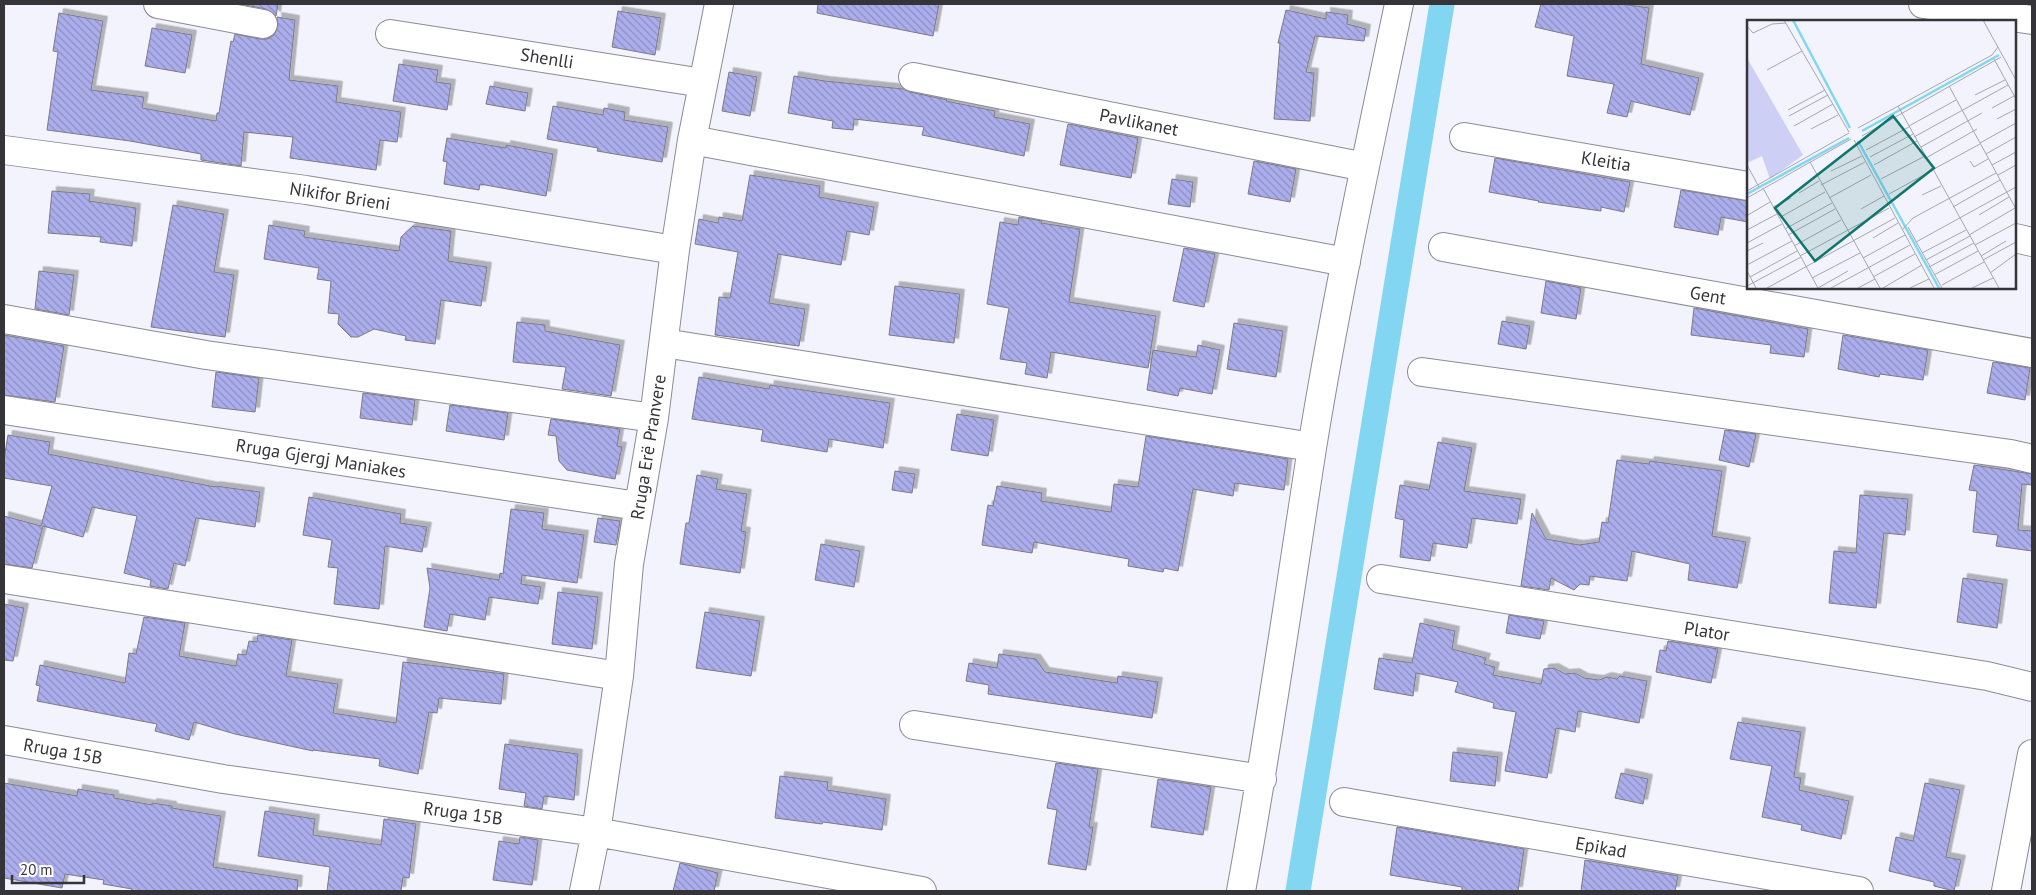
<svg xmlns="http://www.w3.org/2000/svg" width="2036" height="895" font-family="'PT Sans',sans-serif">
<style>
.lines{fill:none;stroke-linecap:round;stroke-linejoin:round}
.canal{stroke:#82d6f1;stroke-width:25}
.building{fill:url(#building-back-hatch);stroke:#7a7b84;filter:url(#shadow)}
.minor-casing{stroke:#8b8b94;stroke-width:30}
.minor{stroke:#fff;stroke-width:28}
.labels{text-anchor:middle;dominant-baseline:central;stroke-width:4;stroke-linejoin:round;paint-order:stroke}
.street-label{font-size:18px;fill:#353539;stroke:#fff}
.inset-river{fill:none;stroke:#82d6f1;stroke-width:2.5}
.inset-road{fill:none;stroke:#a6a7ae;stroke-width:1}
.view{fill:#0f766e;fill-opacity:0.15;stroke:#0f766e;stroke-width:2.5}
.inset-edge{fill:none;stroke:#353539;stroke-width:2.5}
</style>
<defs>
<pattern id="building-back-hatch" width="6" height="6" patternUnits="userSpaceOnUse" patternTransform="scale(1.25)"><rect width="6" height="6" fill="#acadec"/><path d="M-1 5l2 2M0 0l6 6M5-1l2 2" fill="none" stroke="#8d8ec0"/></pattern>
<filter id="shadow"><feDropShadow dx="4.5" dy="-4.5" stdDeviation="0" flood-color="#0004"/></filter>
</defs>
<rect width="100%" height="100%" fill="#f2f3fc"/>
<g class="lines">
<path class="canal" d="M 1298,891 L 1442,4"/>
</g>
<path class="building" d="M 240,4 L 278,4 L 276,16 L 266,9 Z
M 818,4 L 939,4 L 933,36 L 817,13 Z
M 1541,4 L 1622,4 L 1649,8 L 1641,64 L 1699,78 L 1690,115 L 1631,101 L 1627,117 L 1607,113 L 1614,84 L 1567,76 L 1574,36 L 1535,27 Z
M 1286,10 L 1326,19 L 1326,12 L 1348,15 L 1347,24 L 1366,29 L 1364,41 L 1315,36 L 1306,72 L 1314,73 L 1310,121 L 1274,119 L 1280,43 L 1278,43 Z
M 618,11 L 661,18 L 655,55 L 612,47 Z
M 59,13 L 103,21 L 91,90 L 144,97 L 142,108 L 216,121 L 217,113 L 219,113 L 231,41 L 233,42 L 235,34 L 260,39 L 268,39 L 274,35 L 278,27 L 277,17 L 295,20 L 289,80 L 338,86 L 336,102 L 401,112 L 397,142 L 380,140 L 376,170 L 290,158 L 293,137 L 244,132 L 241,166 L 201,160 L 201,154 L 130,141 L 47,130 L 58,52 L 53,51 Z
M 152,28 L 192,35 L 185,73 L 145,66 Z
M 399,64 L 438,70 L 436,82 L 451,84 L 447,110 L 393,101 Z
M 729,72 L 757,77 L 750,116 L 722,111 Z
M 794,76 L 825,81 L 903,89 L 910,92 L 947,100 L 946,101 L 995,111 L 994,117 L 1030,124 L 1024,156 L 922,135 L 924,127 L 854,119 L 853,130 L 832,128 L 833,121 L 788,113 Z
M 490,86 L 528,93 L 525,111 L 486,104 Z
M 553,106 L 603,115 L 604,108 L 625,112 L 624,120 L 668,127 L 662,162 L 597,151 L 598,148 L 547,139 Z
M 1068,124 L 1138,138 L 1131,178 L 1060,165 Z
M 447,138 L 506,148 L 506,145 L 553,154 L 546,196 L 480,184 L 479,190 L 444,184 L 447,162 L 443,161 Z
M 1495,158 L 1630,182 L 1624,212 L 1601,207 L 1601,211 L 1538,202 L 1539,201 L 1489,192 Z
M 1254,161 L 1296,169 L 1290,202 L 1248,194 Z
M 750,175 L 820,186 L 819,197 L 874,207 L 869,235 L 847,231 L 841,265 L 778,254 L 769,303 L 805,309 L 799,346 L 715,335 L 719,297 L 730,298 L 738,252 L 695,244 L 699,219 L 718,223 L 719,217 L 742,221 Z
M 1172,179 L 1193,182 L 1190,207 L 1168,204 Z
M 1681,190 L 1748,201 L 1748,222 L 1721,217 L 1718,235 L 1674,227 Z
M 52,191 L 90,194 L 89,201 L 136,208 L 132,246 L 100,242 L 101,237 L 48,233 Z
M 173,205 L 224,214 L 214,272 L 234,275 L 225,337 L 151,327 Z
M 1019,217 L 1042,221 L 1041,223 L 1080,229 L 1069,302 L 1156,316 L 1148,368 L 1051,352 L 1047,378 L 1025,374 L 1027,363 L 1000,359 L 1009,308 L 987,304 L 1000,222 L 1018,225 Z
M 269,225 L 305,231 L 304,237 L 399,251 L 401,237 L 413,226 L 451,231 L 448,261 L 487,267 L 481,306 L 441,300 L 435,344 L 405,340 L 406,336 L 374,329 L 358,337 L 351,337 L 338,324 L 339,314 L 328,313 L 331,281 L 317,279 L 319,268 L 264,259 Z
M 1184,248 L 1215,254 L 1204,307 L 1173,301 Z
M 39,271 L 74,275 L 69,315 L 35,309 Z
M 1546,281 L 1581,288 L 1576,319 L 1541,313 Z
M 895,286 L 960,294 L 954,343 L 889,335 Z
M 1694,308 L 1808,329 L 1804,357 L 1770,353 L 1771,345 L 1691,335 Z
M 1502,321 L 1530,326 L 1526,349 L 1498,344 Z
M 517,322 L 545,325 L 545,331 L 620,345 L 611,396 L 562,389 L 566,367 L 513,362 Z
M 1234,323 L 1283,331 L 1276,377 L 1227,369 Z
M 4,335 L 64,346 L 55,402 L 4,395 Z
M 1843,335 L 1928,350 L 1923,380 L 1880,374 L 1879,377 L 1838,369 Z
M 1198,345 L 1220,350 L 1212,394 L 1180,388 L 1178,396 L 1147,390 L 1153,350 L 1196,357 Z
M 1993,362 L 2030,368 L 2025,400 L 1987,393 Z
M 216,372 L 259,378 L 255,412 L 212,407 Z
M 699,377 L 769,389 L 770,385 L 890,403 L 883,448 L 829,439 L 827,452 L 761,441 L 763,430 L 692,419 Z
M 363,393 L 415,400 L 412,425 L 360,418 Z
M 450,405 L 508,413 L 504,440 L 446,431 Z
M 957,414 L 994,420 L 988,456 L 951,450 Z
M 551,419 L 620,429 L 617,446 L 622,447 L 615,479 L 567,470 L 559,461 L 556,436 L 548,435 Z
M 1725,430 L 1756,434 L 1749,467 L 1719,460 Z
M 8,435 L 50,442 L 48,454 L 215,487 L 215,486 L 260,492 L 255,527 L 196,518 L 185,566 L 174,563 L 168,589 L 150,586 L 151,580 L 124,573 L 137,516 L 92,507 L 83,537 L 43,526 L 32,568 L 4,564 L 4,516 L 41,526 L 52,486 L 4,478 L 4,459 Z
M 1146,436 L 1288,459 L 1284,490 L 1235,483 L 1233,496 L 1193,489 L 1178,571 L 1164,568 L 1163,572 L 1128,566 L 1129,559 L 1034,542 L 1032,553 L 982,545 L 988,505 L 993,506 L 997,486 L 1042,493 L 1041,501 L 1111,512 L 1114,484 L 1138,487 Z
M 1438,442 L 1472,448 L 1464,491 L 1521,499 L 1517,524 L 1472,518 L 1467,548 L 1433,543 L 1430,561 L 1400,557 L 1404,520 L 1395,518 L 1400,485 L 1429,490 Z
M 1617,460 L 1649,464 L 1650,461 L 1722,471 L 1712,536 L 1746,542 L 1737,588 L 1688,580 L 1690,564 L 1632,551 L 1627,581 L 1590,576 L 1589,585 L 1580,584 L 1574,590 L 1551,578 L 1549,590 L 1521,586 L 1532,513 L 1546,539 L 1579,545 L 1599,542 L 1602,522 L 1608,523 Z
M 1974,465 L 2032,474 L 2032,485 L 2022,484 L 2018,530 L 2032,531 L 2032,551 L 1996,546 L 1998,535 L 1973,532 L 1977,491 L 1969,490 Z
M 895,471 L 915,474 L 912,493 L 892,490 Z
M 697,475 L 718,479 L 716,489 L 747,494 L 741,531 L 746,532 L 740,573 L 680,564 L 686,523 L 689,523 Z
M 1860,495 L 1908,499 L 1905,535 L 1884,533 L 1876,608 L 1829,603 L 1834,551 L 1856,553 Z
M 309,497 L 401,514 L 400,523 L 427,527 L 422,552 L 385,546 L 379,609 L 334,604 L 338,568 L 328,567 L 332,540 L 303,535 Z
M 511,509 L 544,513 L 542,529 L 584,535 L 577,583 L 522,575 L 521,584 L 541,587 L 538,604 L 489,597 L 485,620 L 450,614 L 447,631 L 424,627 L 430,588 L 427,568 L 499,580 L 500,573 L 503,574 Z
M 598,518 L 620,521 L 616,545 L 594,542 Z
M 821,544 L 860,551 L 854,587 L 815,580 Z
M 1963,578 L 2003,584 L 1997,628 L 1957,622 Z
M 558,592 L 598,597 L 592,649 L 552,644 Z
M 4,604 L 24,608 L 13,661 L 4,660 Z
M 705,612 L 760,621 L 751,676 L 696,668 Z
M 1509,615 L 1544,621 L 1540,639 L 1506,633 Z
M 144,617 L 185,623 L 179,656 L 236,666 L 238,654 L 246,655 L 249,641 L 257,642 L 258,635 L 292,640 L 286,676 L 338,684 L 333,713 L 396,723 L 403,662 L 504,674 L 501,704 L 439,698 L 437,713 L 429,712 L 418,774 L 379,766 L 380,759 L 313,750 L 313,751 L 235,734 L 194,722 L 189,740 L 155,731 L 157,724 L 37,701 L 40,686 L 36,685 L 40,665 L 125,683 L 129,653 L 136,654 Z
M 1420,623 L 1455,631 L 1452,649 L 1486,658 L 1484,664 L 1495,667 L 1493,675 L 1541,684 L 1544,669 L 1554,668 L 1565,674 L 1575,673 L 1584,678 L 1599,680 L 1607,677 L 1617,679 L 1620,676 L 1647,681 L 1639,723 L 1578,711 L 1575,732 L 1556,728 L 1547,778 L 1505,771 L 1516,712 L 1493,708 L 1494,703 L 1455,692 L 1458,682 L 1416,673 L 1413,696 L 1374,689 L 1379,658 L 1412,663 Z
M 1668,641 L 1718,649 L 1711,683 L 1656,672 L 1660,650 L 1666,651 Z
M 999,654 L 1036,659 L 1045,672 L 1117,683 L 1118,676 L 1158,682 L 1152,718 L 988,694 L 989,685 L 966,681 L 969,663 L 997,668 Z
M 1738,722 L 1801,732 L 1794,777 L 1801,778 L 1799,790 L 1849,801 L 1841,839 L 1801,830 L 1802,825 L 1762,817 L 1772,766 L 1730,759 Z
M 505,744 L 578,754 L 574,800 L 544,796 L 542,809 L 524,806 L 526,793 L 499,789 Z
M 1453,752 L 1498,757 L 1495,786 L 1450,781 Z
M 1056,763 L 1098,769 L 1089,827 L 1093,827 L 1086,870 L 1048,864 L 1057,810 L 1047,808 Z
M 1621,773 L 1648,779 L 1643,804 L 1615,798 Z
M 780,776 L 828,782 L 827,790 L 886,799 L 882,830 L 823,822 L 822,824 L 775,818 Z
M 1158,779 L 1211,787 L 1203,835 L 1151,827 Z
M 4,783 L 77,796 L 78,789 L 114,795 L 114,798 L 152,805 L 152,803 L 172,806 L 172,808 L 221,816 L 213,867 L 298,880 L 297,891 L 131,891 L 132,889 L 103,884 L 104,880 L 65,874 L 62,888 L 4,878 Z
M 1925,783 L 1960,790 L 1946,857 L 1961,860 L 1954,891 L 1934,886 L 1934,882 L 1889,871 L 1896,837 L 1913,841 Z
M 265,811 L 315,819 L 313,835 L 381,845 L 384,819 L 416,824 L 409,878 L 403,877 L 401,891 L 327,891 L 330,867 L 258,856 Z
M 1397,827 L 1524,849 L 1518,891 L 1462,891 L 1462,887 L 1390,875 Z
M 520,837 L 538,840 L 532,885 L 493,880 L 499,841 L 519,844 Z
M 1585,860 L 1678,876 L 1675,891 L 1581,891 Z
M 680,863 L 718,873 L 714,891 L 673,891 Z"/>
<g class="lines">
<defs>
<path id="minor" d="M 158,4 L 263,24
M 1923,4 L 2032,20
M 390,34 L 703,83
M 913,77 L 1365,167
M 1464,137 L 1748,186
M 692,140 L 1346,262
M 4,150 L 306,190 L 675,250
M 2015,238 L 2032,242
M 1443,247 L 2032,353
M 4,319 L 206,355 L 654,418
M 664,343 L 1312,447
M 1422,372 L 2011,454 L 2032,459
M 4,410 L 638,506
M 4,579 L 619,676
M 1381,579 L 1987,676 L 2032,687
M 914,725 L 1262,779
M 4,740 L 223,779 L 596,832 L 922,891
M 1344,802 L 1859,891
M 584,891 L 596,832 L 619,676 L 629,564 L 654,418 L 675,250 L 692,140 L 719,4
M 1241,891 C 1268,744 1289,596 1312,448 C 1336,299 1368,152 1399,4
M 2006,891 L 2032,754"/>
</defs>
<use href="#minor" class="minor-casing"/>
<use href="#minor" class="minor"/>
</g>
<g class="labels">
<g class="street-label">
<text transform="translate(547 58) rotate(9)">Shenlli</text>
<text transform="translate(1139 122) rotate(11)">Pavlikanet</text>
<text transform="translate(1606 161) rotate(9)">Kleitia</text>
<text transform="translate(340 196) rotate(9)">Nikifor Brieni</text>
<text transform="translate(1708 295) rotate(10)">Gent</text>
<text transform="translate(648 447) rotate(-81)">Rruga Erë Pranvere</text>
<text transform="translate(321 458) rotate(9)">Rruga Gjergj Maniakes</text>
<text transform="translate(1707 631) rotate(9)">Plator</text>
<text transform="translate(63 751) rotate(10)">Rruga 15B</text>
<text transform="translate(463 813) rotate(8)">Rruga 15B</text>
<text transform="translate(1601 847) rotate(10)">Epikad</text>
</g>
</g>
<g transform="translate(1747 20)">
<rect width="269" height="269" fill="#f2f3fc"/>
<path d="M 0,38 L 56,135 L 23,159 L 15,136 L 2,142 L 0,140 Z" fill="#cdcff5"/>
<path class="inset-river" d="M 46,0 L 103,108M 115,111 L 252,35M 111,121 L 192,268M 0,174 L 102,118"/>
<path class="inset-road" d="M 37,0 L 102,112M 236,0 L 269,60M 0,6 L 6,13 L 25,4 L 39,3M 247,39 L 269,79M 20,50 L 55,31M 202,66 L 269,189M 228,75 L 258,60M 151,86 L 252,268M 245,88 L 267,76M 41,90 L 78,70M 42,96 L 81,75M 250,99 L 269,89M 47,106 L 86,84M 162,106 L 209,80M 111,108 L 245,35 L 251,27M 64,109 L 91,95M 115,116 L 254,37M 167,117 L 261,65M 107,120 L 187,268M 233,123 L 269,103M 174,127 L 235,93M 119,130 L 162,107M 239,134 L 269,117M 123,137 L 166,114M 179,138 L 230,109M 223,141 L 227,147 L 241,139M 63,142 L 133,268M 0,145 L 12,167M 127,145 L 170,121M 245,145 L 269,132M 185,150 L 233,124M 84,151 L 115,136M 251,155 L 269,145M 134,159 L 178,136M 74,165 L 118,142M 16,168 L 71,268M 0,171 L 102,113M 52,173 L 72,161M 142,174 L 186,150M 175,175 L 194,166M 0,178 L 104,119M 82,178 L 124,155M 26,187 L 44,178M 206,187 L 253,160M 114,189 L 137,176M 1,195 L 23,182M 232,195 L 262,177M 32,198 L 78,172M 161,207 L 195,268M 38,209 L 85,183M 0,210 L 30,194M 155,210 L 166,198 L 249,153M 41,215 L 88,189M 222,215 L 268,188M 126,218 L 151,203M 169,222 L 269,167M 0,223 L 35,204M 228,225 L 269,203M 47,226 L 94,200M 0,231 L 16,223M 175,233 L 219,210M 53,236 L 142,188M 234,236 L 259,221M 116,238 L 158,215M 179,240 L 223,216M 236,240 L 269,222M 0,245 L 45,221M 182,247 L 227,223M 0,251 L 9,268M 243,253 L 269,234M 187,255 L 231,231M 3,257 L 50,231M 126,257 L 168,234M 65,258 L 113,233M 195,265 L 237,242M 0,266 L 54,237M 20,268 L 148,198M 71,268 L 101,251M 84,268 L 163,225M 111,268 L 128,259M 136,268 L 175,245M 163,268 L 182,259M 225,268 L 246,258"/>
<path class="view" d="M 146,96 L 187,148 L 68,241 L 28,188 Z"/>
<rect width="269" height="269" class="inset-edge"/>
</g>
<rect width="2036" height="895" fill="none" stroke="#353539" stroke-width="10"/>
<path d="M12 875v8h72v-8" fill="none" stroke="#353539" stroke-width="2.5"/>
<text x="20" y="875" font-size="15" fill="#353539" stroke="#ffffff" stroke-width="4" paint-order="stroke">20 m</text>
</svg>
